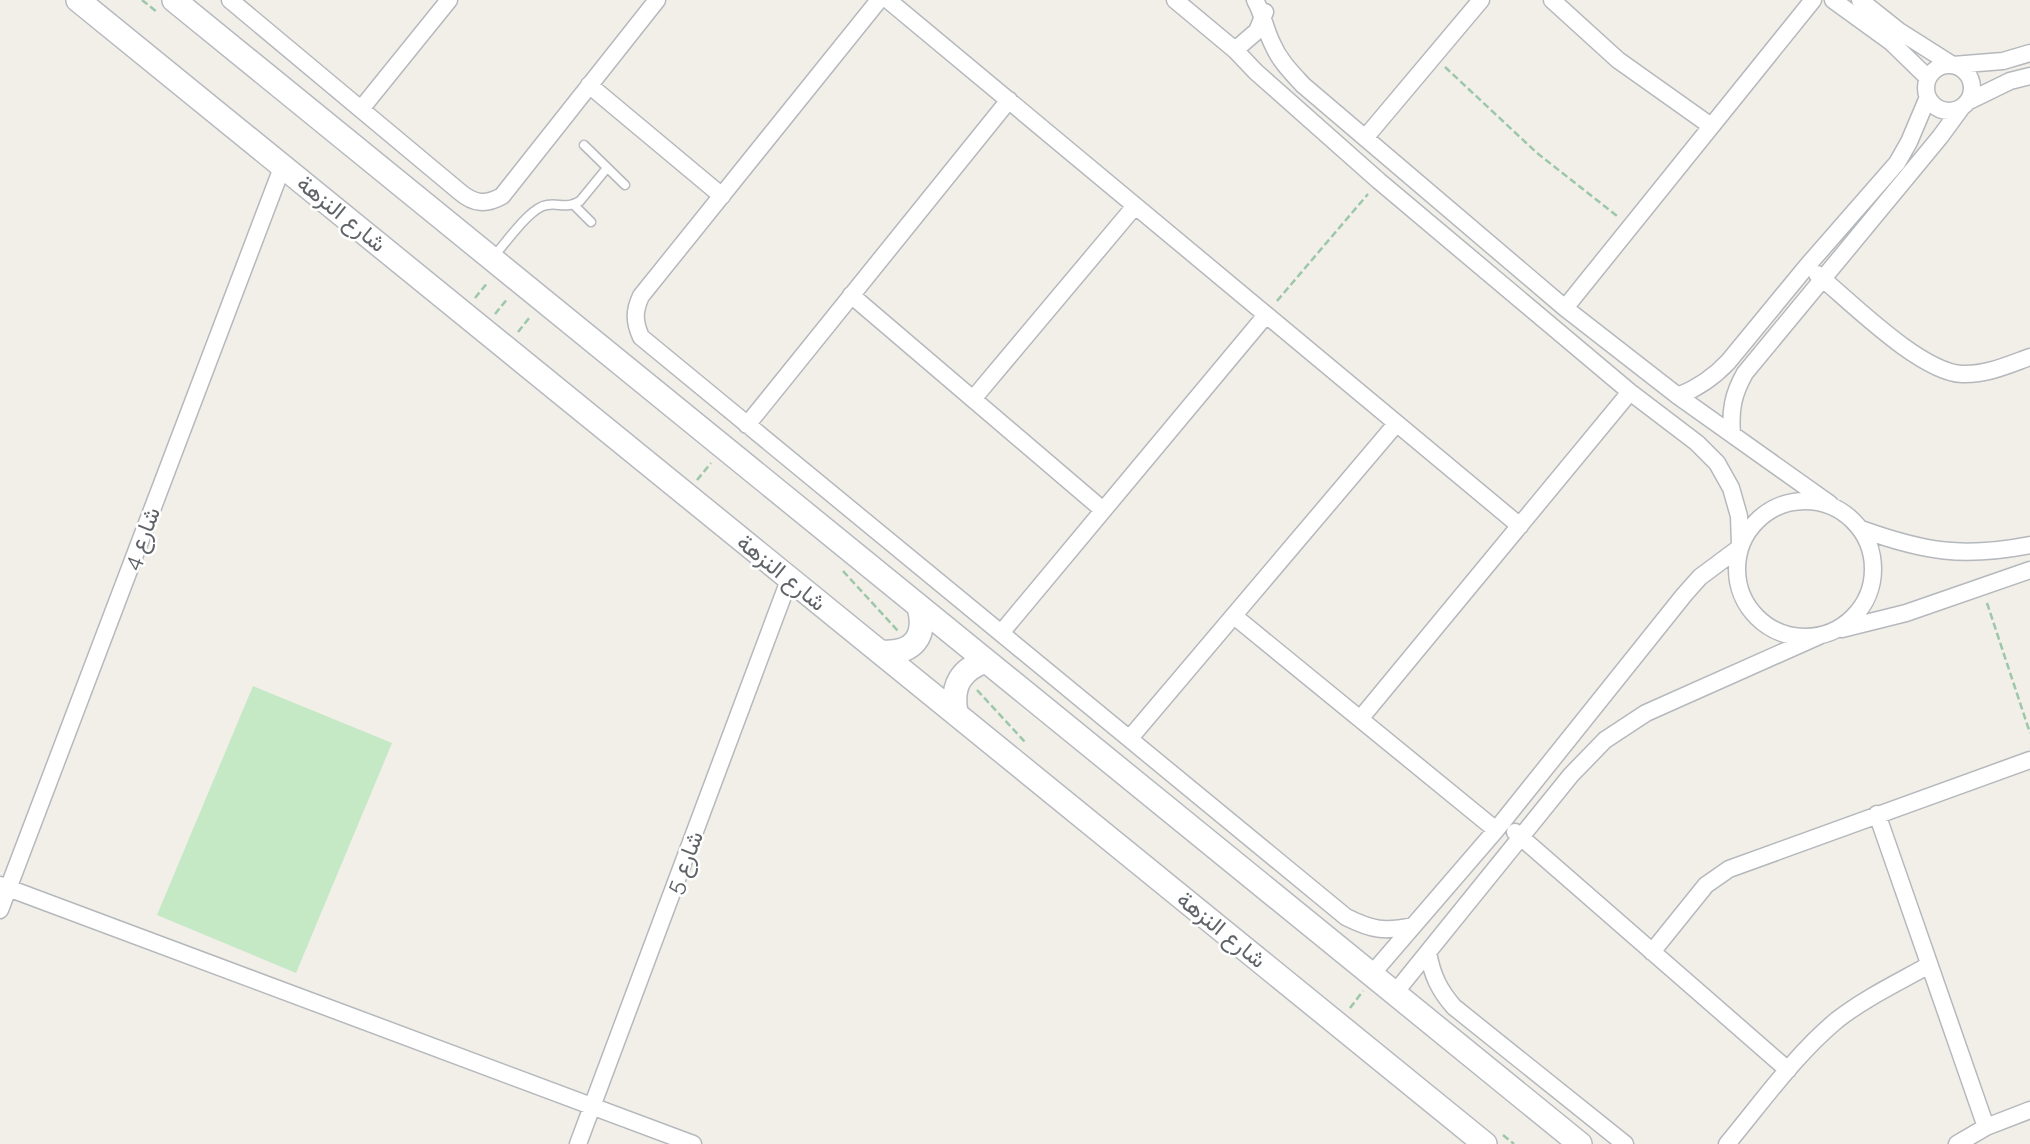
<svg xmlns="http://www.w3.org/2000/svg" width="2030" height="1144" font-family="Raleway,Vazirmatn,sans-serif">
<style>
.green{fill:#c5e8c5}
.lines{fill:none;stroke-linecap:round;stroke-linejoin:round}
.lane-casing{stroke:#b5b8bc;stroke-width:11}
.street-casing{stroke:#b5b8bc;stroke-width:19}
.secondary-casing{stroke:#b6babf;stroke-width:26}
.path{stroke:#9cc7a9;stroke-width:2.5;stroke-dasharray:7 3.5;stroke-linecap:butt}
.lane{stroke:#fff;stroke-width:8}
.street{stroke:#fff;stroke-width:16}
.secondary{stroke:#fff;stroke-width:23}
.labels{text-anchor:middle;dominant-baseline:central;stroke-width:5;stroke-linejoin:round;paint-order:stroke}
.street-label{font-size:23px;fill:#5f6368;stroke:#fff}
</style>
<rect width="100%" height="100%" fill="#f1efe8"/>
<path class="green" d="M 253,686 L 392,743 L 296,973 L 157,915 Z"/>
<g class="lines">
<defs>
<path id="lane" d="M 584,145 L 625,185
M 574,205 L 591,222
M 494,256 C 506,243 530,207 547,205 C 560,203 567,209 580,201 L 607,168"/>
<path id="street" d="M 230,0 L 460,192 C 474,204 486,205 502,196 L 657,0
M 879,0 L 641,296 C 634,311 634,321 641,337 L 1346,917 C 1372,930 1384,932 1413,926
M 888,0 L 1520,526
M 1175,0 L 1235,50 L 1256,72 L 1379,181 L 1630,392 L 1697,443 L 1717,463 L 1731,488 L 1739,516 L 1740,545
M 1255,0 C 1263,14 1265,29 1272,43 C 1279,60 1291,72 1303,85 L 1565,308 L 1678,396 L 1830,504
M 1552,0 L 1618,60 L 1711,126
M 1833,0 L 1891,42 L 1928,78
M 1860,0 L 1899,31 L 1951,64
M 1235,50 L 1257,31 L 1265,12
M 1953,65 L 2003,61 L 2030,53
M1926 88a23 23 0 1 1 46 0a23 23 0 1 1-46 0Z
M 589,85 L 722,196
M 1967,102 L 2010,81 L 2030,76
M 361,109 L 449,0
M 1365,138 L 1481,0
M 1817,274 C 1851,302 1920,372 1962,374 C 1986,375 2008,365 2030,357
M 851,295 L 1103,510
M 1565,308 L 1813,0
M 1678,396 C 1698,388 1713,378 1728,362 L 1807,266 L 1897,163 L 1909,142 L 1928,97
M 973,399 L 1135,206
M 747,425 L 1009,100
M 1732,434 C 1730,410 1733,394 1745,373 L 1940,137 L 1962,107
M1737 569a68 68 0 1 1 136 0a68 68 0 1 1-136 0Z
M 1861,529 C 1925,552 1963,558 2030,545
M 1234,616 L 1496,830
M 1842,629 L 1906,613 L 2030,570
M 1001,633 L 1266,315
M 1360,719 L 1630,392
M 1130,738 L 1396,424
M 1877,814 L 1986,1127
M 1515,832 L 1788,1070
M 0,885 L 693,1144
M 0,910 L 283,165
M 1428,952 C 1432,975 1439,990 1454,1007 L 1625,1144
M 1652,952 L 1706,885 L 1729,869 L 2030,760
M 1371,975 L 1496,830 L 1684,595 L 1700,577 L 1739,548
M 1394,994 L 1571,775 L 1605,740 L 1646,713 L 1819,636
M 578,1144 L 789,580
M 1727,1144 C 1762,1102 1795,1055 1837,1020 C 1865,998 1899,982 1929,965
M 1957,1144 L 1986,1127 L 2030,1110"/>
<path id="secondary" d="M 78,0 L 1485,1144
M 174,0 L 1580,1144
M 882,652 C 913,654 927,637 919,607
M 956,712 C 951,686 961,669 986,661"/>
</defs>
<use href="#lane" class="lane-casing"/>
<use href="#street" class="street-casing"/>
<use href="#secondary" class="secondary-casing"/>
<path class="path" d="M 142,0 L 157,12
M 1445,67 L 1537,153 L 1617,216
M 475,298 L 488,282
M 1277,301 L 1368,194
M 495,314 L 508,298
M 518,332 L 530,317
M 697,480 L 711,463
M 843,571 L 898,631
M 1987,603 L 2030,733
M 977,690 L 1025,742
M 1350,1008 L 1363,991
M 1503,1135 L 1514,1144"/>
<use href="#lane" class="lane"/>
<use href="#street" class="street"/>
<use href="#secondary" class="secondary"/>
</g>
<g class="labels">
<g class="street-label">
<text transform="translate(342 213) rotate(39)">شارع النزهة</text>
<text transform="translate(141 538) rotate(-69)">شارع 4</text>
<text transform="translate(782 572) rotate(39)">شارع النزهة</text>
<text transform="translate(684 862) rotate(-69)">شارع 5</text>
<text transform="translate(1222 929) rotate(39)">شارع النزهة</text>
</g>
</g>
</svg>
